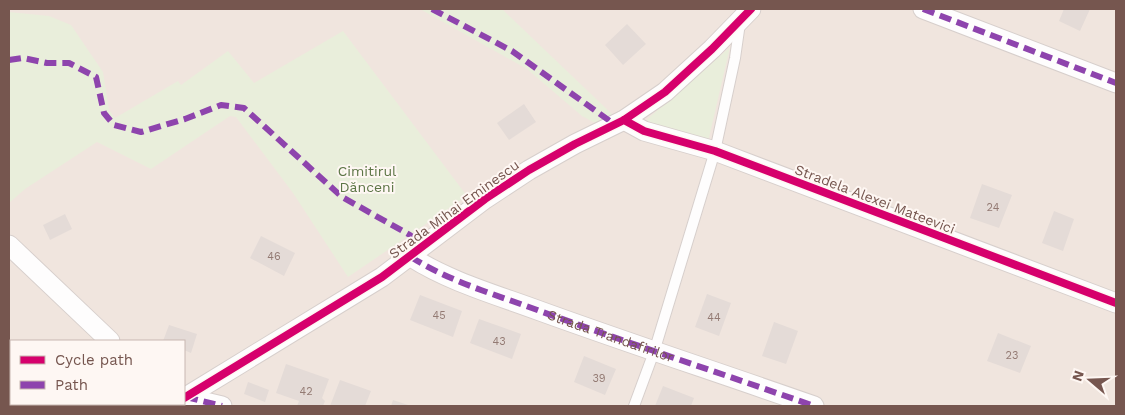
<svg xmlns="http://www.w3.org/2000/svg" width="1125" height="415" font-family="'Work Sans',sans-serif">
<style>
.residential{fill:#f0e5de;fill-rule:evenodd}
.green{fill:#e9eedb}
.building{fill:#e4dbd7}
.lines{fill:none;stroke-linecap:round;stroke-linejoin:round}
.lane-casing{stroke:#d7cfcc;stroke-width:12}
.street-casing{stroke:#d7cfcc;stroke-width:21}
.lane{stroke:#fefdfd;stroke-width:10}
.street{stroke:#fefdfd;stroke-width:19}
.quiet{stroke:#8e44ad;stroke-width:6;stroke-dasharray:12 6;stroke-linecap:butt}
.cycleway-casing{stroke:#fef7f3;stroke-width:11}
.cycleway{stroke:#d6006c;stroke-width:8}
.labels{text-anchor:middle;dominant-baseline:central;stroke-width:4;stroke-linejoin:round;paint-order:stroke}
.number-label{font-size:11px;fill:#937a73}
.park-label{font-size:14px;fill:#5c7545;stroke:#fef7f3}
.street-label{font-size:14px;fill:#76564f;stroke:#fef7f3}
</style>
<rect width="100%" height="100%" fill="#f8f4f0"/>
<path class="residential" d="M 9,9 L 1116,9 L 1116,406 L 9,406 ZM 11,341 L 184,341 L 184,404 L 11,404 Z"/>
<path class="green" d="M 420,9 L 502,9 L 614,116 L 597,124 L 582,116 L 527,69 Z
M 9,12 L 49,16 L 71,25 L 103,72 L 109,110 L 115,118 L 178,81 L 181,85 L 228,51 L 254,83 L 343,31 L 467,196 L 348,277 L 293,193 L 236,117 L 230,116 L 151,169 L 97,142 L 25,189 L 9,203 Z
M 730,47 L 708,142 L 644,122 Z"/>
<path class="building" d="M 1064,9 L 1090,9 L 1080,31 L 1059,21 Z
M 627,24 L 646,44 L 623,65 L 605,45 Z
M 524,104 L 536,122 L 509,140 L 497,123 Z
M 982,184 L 1012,195 L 999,228 L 970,218 Z
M 1054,211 L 1074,219 L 1063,251 L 1042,243 Z
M 65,214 L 72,229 L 50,240 L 43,225 Z
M 261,236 L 295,253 L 284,276 L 250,258 Z
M 707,294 L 731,303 L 719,336 L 695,327 Z
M 420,295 L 462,311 L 453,337 L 410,320 Z
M 479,319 L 521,334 L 512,359 L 470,343 Z
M 774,322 L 798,331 L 786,364 L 762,356 Z
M 169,325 L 197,334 L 191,353 L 184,350 L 184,341 L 163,341 Z
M 998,333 L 1031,346 L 1020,373 L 987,361 Z
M 584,356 L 616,369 L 605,395 L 574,382 Z
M 286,364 L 329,379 L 322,398 L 325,401 L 323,406 L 297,406 L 299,401 L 276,393 Z
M 340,380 L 371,391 L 365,406 L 330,406 Z
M 248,382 L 269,390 L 265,402 L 244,394 Z
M 663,386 L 694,398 L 691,406 L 655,406 Z
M 393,400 L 411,406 L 391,406 Z"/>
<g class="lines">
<defs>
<path id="lane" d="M 634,406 L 654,352 L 715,151 L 735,58 L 740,23"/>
<g id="street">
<path d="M 923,9 L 1116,83"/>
<path d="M 624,120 L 644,131 L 715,151 L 1116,303"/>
<path d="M 9,245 L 110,341"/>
<path id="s1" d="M 411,257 C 450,282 497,295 540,311 C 631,344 723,374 814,406"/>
<path d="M 184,397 L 222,406"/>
<path d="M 184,398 L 382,277 L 485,199 L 529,170 L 575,144 L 624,120 L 665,92 L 712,49 L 751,9"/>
</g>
</defs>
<use href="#lane" class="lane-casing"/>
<use href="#street" class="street-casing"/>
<use href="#lane" class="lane"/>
<use href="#street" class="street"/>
<path class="quiet" d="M 432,9 L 512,51 L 614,124
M 923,9 L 1116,83
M 9,60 L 23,58 L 47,63 L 69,63 L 96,77 L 104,113 L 114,125 L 141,132 L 185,119 L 221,105 L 244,108 L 342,197 L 410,235 L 424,246
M 411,257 C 450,282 497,295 540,311 C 631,344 723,374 814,406
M 186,397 L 222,406
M 171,406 L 175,404"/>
<defs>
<path id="cycleway" d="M 624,120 L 644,131 L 715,151 L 1116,303
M 184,398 L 382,277 L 485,199 L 529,170 L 575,144 L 624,120 L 665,92 L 712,49 L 751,9"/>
</defs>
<use href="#cycleway" class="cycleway-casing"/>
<use href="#cycleway" class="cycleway"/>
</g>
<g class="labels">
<g class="number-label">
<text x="993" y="207">24</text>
<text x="274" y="256">46</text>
<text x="439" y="315">45</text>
<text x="714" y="317">44</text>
<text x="499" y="341">43</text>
<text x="1012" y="355">23</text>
<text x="599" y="378">39</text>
<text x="306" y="391">42</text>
</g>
<g class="park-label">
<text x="367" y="171">Cimitirul<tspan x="367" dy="16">Dănceni</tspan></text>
</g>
<g class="street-label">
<text transform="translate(875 199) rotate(21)">Stradela Alexei Mateevici</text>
<text transform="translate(454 209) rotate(-36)">Strada Mihai Eminescu</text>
<text stroke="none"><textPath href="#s1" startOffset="215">Strada Trandafirilor</textPath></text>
</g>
</g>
<rect width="1125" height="415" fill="none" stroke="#76564f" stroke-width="20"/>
<rect x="10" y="340" width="175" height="65" fill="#fef7f3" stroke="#c8b7b1"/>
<rect x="20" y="356" width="25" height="8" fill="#d6006c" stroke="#c8b7b1"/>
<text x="55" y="365" font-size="15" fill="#76564f">Cycle path</text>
<rect x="20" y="381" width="25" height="8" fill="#8e44ad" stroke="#c8b7b1"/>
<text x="55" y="390" font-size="15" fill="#76564f">Path</text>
<g transform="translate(1090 380) rotate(289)" stroke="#fef7f3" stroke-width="4" paint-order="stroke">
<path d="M0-4L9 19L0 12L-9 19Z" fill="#76564f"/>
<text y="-8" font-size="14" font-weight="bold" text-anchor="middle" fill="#76564f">N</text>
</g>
</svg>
